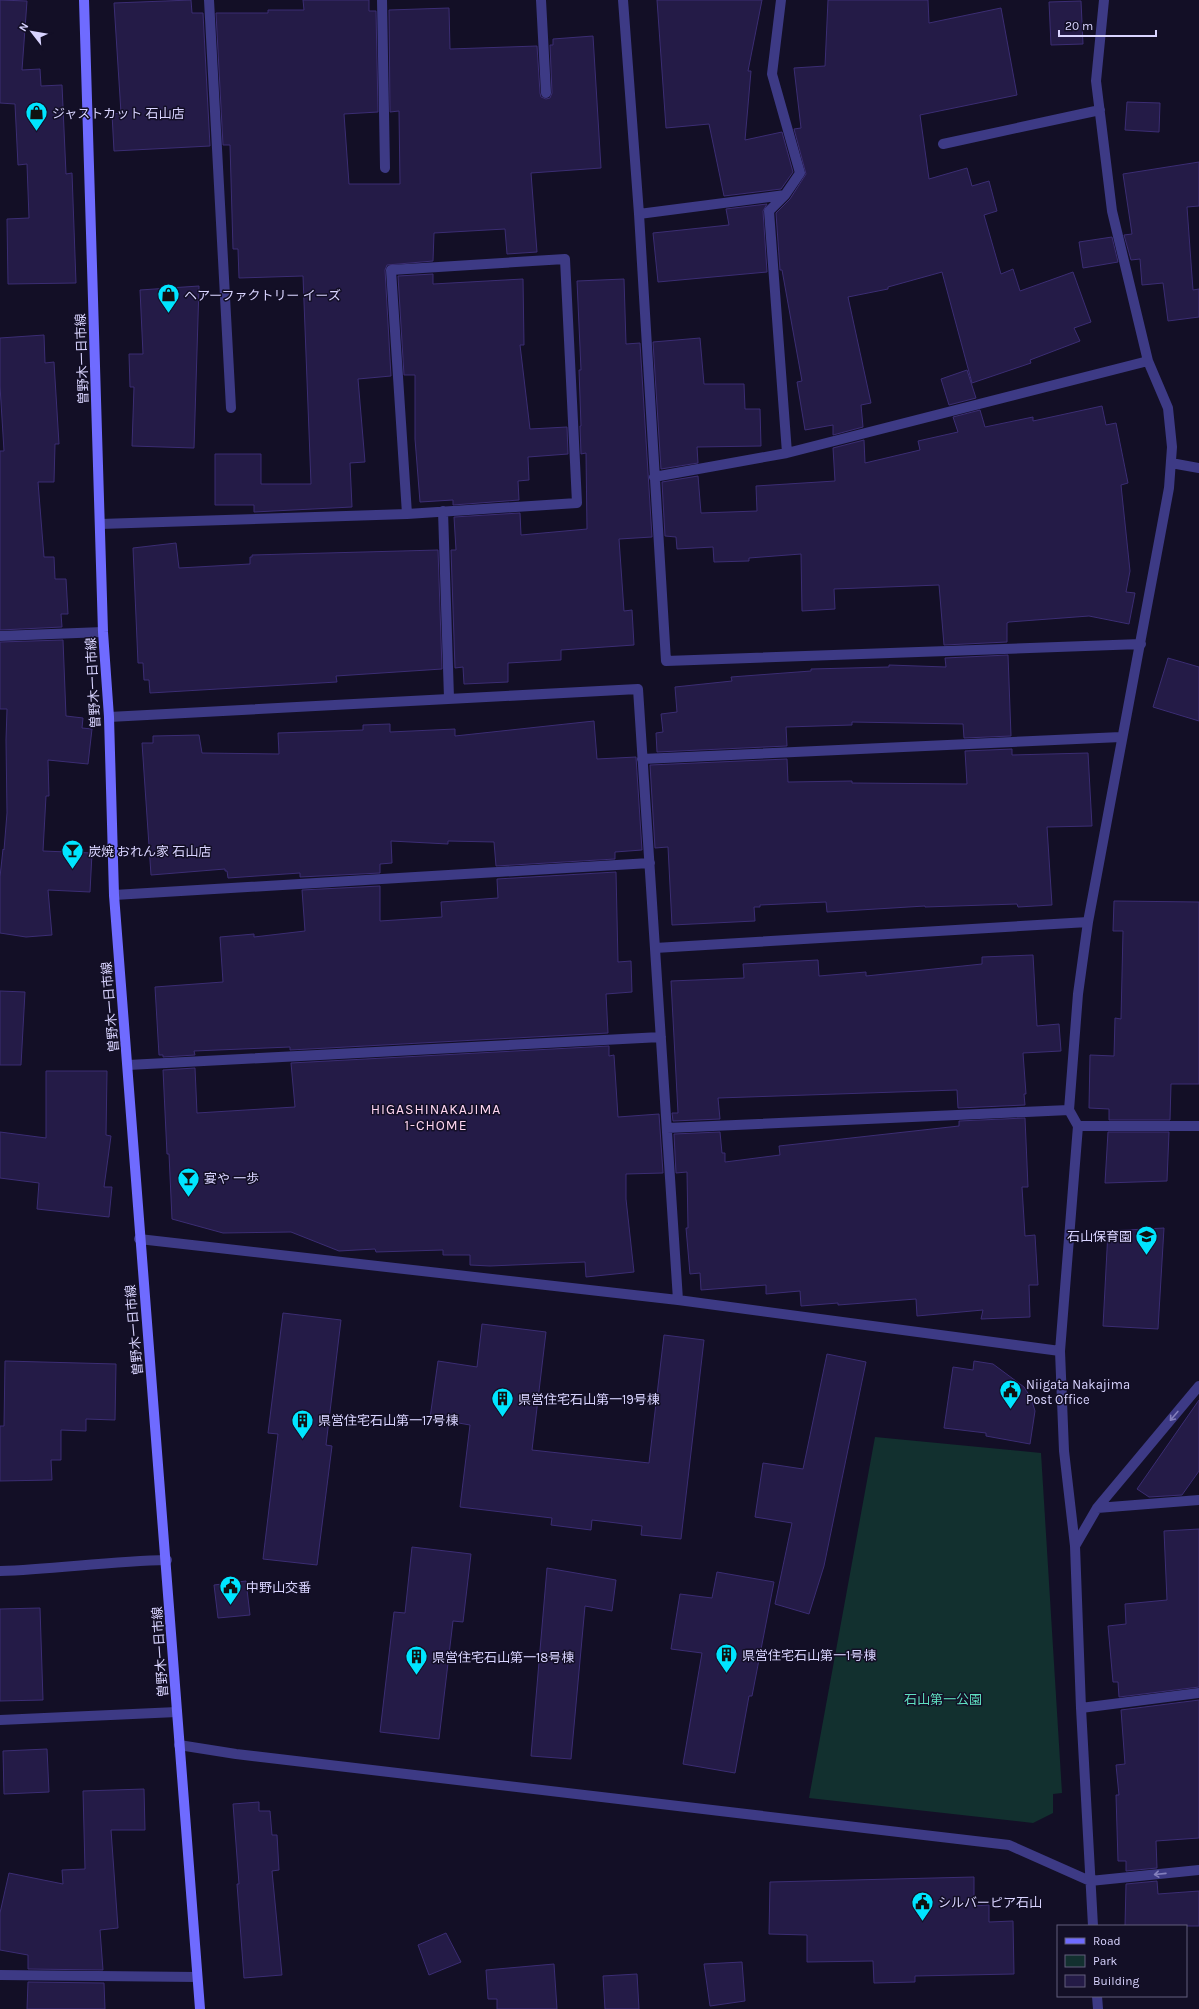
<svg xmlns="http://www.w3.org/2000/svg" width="1199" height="2009" font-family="Karla,'Noto Sans JP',sans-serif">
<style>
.green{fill:#12302f}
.building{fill:#241b47;stroke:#3b2d73}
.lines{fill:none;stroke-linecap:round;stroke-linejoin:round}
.minor{stroke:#3d3a85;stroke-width:10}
.tertiary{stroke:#3d3a85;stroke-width:10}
.secondary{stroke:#6f6bff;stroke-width:10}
.oneway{stroke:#837fbc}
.labels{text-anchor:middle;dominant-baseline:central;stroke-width:3;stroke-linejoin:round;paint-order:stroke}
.poi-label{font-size:13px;fill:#d9d4ff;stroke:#130f26;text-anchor:start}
.street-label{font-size:13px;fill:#d9d4ff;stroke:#130f26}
.park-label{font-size:13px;fill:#5fe0c0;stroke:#130f26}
.neighbourhood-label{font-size:14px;letter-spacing:1px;fill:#ffd6f0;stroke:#130f26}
</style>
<rect width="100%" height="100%" fill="#130f26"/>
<path class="green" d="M 875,1437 L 1041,1453 L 1062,1793 L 1053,1794 L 1053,1813 L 1033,1823 L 809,1798 Z"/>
<path class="building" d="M 0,0 L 27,1 L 22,70 L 40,69 L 41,86 L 62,85 L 66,174 L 72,173 L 76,283 L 8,284 L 7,219 L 29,218 L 27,164 L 18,165 L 15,104 L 0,103 Z
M 191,0 L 192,13 L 203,13 L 210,146 L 114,151 L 112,114 L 121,113 L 114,3 Z
M 303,0 L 369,0 L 369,11 L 376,11 L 378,112 L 344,114 L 349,184 L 400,184 L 399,111 L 390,112 L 389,10 L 449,8 L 450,49 L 537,46 L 540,93 L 541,97 L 546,99 L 550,98 L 552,93 L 550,45 L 553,45 L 553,39 L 593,36 L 601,168 L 531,173 L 537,252 L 507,254 L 505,229 L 434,233 L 433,261 L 387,265 L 385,270 L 391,376 L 358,379 L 365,462 L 350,463 L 352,507 L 254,512 L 254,505 L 215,505 L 215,454 L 261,454 L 261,484 L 311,484 L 303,276 L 239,278 L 238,249 L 233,249 L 230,145 L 223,145 L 216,13 L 268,13 L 268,10 L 304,10 Z
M 657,0 L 762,0 L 748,71 L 751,71 L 745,140 L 782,132 L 793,172 L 781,189 L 724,196 L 709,124 L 666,128 Z
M 828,0 L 928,0 L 929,23 L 1001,8 L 1017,95 L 920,115 L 929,179 L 967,168 L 972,186 L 989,181 L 997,211 L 984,215 L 1001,274 L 1013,269 L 1020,291 L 1073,272 L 1091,322 L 1074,328 L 1080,341 L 1030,360 L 1031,363 L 972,383 L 942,272 L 888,287 L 888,289 L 848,297 L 871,403 L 861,405 L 863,427 L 833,435 L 833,425 L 805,430 L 797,382 L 802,381 L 782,270 L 780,270 L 776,213 L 790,199 L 806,174 L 794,129 L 801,128 L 794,68 L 825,66 Z
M 1081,1 L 1083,44 L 1051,45 L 1049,2 Z
M 1127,102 L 1160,103 L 1159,132 L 1125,130 Z
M 1199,162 L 1199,206 L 1187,207 L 1193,290 L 1199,289 L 1199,317 L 1168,321 L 1163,283 L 1142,285 L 1140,259 L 1131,260 L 1124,235 L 1132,234 L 1123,174 Z
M 767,204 L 763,211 L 767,272 L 658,282 L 653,233 L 729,225 L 726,209 Z
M 1112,237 L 1118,262 L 1083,268 L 1079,242 Z
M 433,274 L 433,284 L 523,279 L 524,345 L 520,345 L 530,429 L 567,427 L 568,454 L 528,457 L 529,480 L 518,481 L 519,500 L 453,505 L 453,500 L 420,502 L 415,439 L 415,375 L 404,375 L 398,276 Z
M 624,279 L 626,344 L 640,343 L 652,537 L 619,539 L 624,611 L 632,610 L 634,645 L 561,650 L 561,660 L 508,663 L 508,682 L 464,684 L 463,667 L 455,668 L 451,550 L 456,550 L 454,517 L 520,513 L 521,535 L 587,529 L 586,453 L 581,454 L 580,426 L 581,426 L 579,370 L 581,370 L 577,281 Z
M 199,286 L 194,448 L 132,446 L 134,387 L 130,387 L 129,354 L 143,354 L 140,290 Z
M 44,335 L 45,363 L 54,362 L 59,444 L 55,444 L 54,482 L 38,482 L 44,557 L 54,557 L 55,579 L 66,579 L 68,614 L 61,614 L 62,627 L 0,630 L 0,451 L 4,451 L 0,386 L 0,338 Z
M 700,338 L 704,384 L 744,384 L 745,409 L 760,409 L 761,446 L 697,447 L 698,463 L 661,469 L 653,342 Z
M 967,370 L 976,398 L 949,405 L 941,379 Z
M 1102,406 L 1106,425 L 1116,423 L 1128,483 L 1121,485 L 1130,571 L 1126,592 L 1135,593 L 1129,624 L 1089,616 L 1009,622 L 1007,623 L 1007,642 L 944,645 L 939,585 L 834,589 L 835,609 L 802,611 L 801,554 L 749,558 L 749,561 L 714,562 L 713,547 L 677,549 L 676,537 L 665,536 L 662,482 L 698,476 L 701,513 L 757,511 L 756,486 L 835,481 L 833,448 L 864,440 L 865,463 L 920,450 L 918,441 L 958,432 L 953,417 L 980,410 L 985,427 L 1033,417 L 1033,421 Z
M 176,543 L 179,568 L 250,564 L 250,557 L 252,557 L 252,555 L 438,550 L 442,669 L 336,676 L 337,682 L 150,693 L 149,680 L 144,680 L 143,663 L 138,663 L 133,548 Z
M 63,640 L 66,716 L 83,718 L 82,728 L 92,729 L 88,764 L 48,760 L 49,796 L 46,796 L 43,851 L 92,853 L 90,892 L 48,890 L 52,935 L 26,937 L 0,933 L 0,877 L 3,849 L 4,850 L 7,813 L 6,740 L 7,709 L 0,709 L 0,642 Z
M 1008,655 L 1011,736 L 964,738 L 963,724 L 852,722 L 852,725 L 786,727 L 787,746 L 657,752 L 656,733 L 663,732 L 661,714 L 677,712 L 675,687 L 732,681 L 731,677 L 811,671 L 811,669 L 889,667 L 889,665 L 946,667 L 945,658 Z
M 1168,658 L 1199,667 L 1199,721 L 1153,707 Z
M 594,721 L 597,759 L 636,757 L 642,850 L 615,852 L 615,859 L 496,866 L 494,842 L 448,841 L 448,844 L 391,841 L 392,863 L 380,864 L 380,873 L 300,877 L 300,873 L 228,878 L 227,871 L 225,871 L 225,869 L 151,875 L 142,743 L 153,743 L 153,736 L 199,735 L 202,753 L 279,754 L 278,733 L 363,730 L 363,725 L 390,724 L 390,732 L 455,729 L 455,736 Z
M 1012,749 L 1012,755 L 1088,753 L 1092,826 L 1047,827 L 1052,905 L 1018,907 L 1017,904 L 925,907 L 925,906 L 827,912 L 826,902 L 760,905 L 760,907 L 754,907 L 755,921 L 672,925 L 668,847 L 655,848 L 650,765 L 787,759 L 788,782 L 852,781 L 852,783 L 967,784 L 965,751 Z
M 616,872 L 618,962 L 631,961 L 632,992 L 606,994 L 608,1033 L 290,1050 L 290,1047 L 194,1051 L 195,1055 L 163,1057 L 163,1055 L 159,1055 L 155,987 L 223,982 L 220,937 L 254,934 L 254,937 L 305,931 L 302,890 L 380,886 L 380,921 L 442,917 L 441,902 L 498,898 L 497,879 Z
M 1114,901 L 1199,902 L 1199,1084 L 1171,1084 L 1170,1120 L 1109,1120 L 1109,1109 L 1089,1108 L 1090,1055 L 1114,1056 L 1115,1018 L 1121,1019 L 1123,931 L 1113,931 Z
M 1033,955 L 1037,1026 L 1059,1024 L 1061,1051 L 1023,1053 L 1026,1094 L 1024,1094 L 1025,1105 L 958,1108 L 957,1090 L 718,1098 L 720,1119 L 673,1121 L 672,1113 L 678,1113 L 671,981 L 744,978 L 743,964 L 818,960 L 819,976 L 866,972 L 866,976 L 982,964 L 982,957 Z
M 0,991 L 25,992 L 21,1065 L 0,1065 Z
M 609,1046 L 609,1056 L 614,1055 L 618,1117 L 659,1114 L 663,1173 L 626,1174 L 626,1199 L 634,1272 L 586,1277 L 585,1262 L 490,1266 L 470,1265 L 470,1255 L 443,1255 L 443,1250 L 376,1252 L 375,1249 L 339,1251 L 291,1232 L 223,1233 L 172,1219 L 169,1154 L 167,1154 L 163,1070 L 195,1068 L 197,1113 L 295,1107 L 291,1063 Z
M 46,1071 L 107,1071 L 106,1135 L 111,1136 L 104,1187 L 112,1187 L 109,1217 L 37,1209 L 39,1183 L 0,1178 L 0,1132 L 46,1138 Z
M 1025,1118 L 1028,1187 L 1022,1187 L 1025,1236 L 1035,1235 L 1038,1285 L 1029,1285 L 1030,1317 L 981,1319 L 983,1310 L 917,1316 L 916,1299 L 838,1305 L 838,1303 L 801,1306 L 800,1291 L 766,1294 L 766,1285 L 701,1290 L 700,1273 L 690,1274 L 686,1228 L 688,1228 L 687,1172 L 676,1173 L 674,1134 L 720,1132 L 722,1153 L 725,1153 L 725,1162 L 780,1155 L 779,1146 L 959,1126 L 959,1121 Z
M 1108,1132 L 1169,1132 L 1167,1181 L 1105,1183 Z
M 1164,1228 L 1158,1329 L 1103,1326 L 1108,1231 Z
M 283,1313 L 341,1320 L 326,1445 L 332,1446 L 317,1565 L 263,1559 L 278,1434 L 268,1433 Z
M 482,1324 L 546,1332 L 532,1450 L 649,1463 L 664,1335 L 704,1340 L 681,1539 L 641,1535 L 642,1526 L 592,1520 L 591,1530 L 551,1525 L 552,1518 L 460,1507 L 470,1425 L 430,1418 L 438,1361 L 477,1367 Z
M 827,1354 L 866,1362 L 824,1566 L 809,1614 L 775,1604 L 792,1523 L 755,1517 L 763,1463 L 803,1469 Z
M 5,1361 L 116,1364 L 115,1420 L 86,1419 L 86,1431 L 61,1430 L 61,1460 L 51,1460 L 52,1480 L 0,1481 L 0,1426 L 4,1426 Z
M 974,1361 L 993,1364 L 1024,1387 L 1031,1398 L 1035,1411 L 1030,1444 L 986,1436 L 986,1433 L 944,1428 L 953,1367 L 973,1370 Z
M 1199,1400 L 1199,1471 L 1182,1495 L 1149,1497 L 1137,1489 Z
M 1199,1529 L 1199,1687 L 1119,1697 L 1118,1682 L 1113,1682 L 1108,1626 L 1126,1624 L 1125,1604 L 1167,1600 L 1164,1531 Z
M 412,1547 L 471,1554 L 463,1622 L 453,1621 L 439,1739 L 380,1732 L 394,1612 L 405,1613 Z
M 547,1568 L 616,1580 L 612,1611 L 585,1606 L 571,1759 L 531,1756 Z
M 717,1572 L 774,1582 L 752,1696 L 749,1696 L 735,1773 L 683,1764 L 702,1653 L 671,1649 L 680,1594 L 712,1598 Z
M 246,1581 L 250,1615 L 218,1618 L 214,1585 Z
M 40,1608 L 43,1700 L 0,1701 L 0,1609 Z
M 1199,1700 L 1199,1838 L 1156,1841 L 1157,1868 L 1126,1871 L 1126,1861 L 1118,1861 L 1116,1795 L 1119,1795 L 1116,1765 L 1125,1764 L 1121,1710 Z
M 47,1749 L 49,1792 L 4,1794 L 3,1751 Z
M 144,1789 L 145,1830 L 111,1830 L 118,1928 L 100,1930 L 103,1970 L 28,1969 L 28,1955 L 0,1950 L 0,1913 L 9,1873 L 63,1884 L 62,1870 L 85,1869 L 83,1791 Z
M 259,1802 L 259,1811 L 270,1811 L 272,1835 L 277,1835 L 279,1870 L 272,1871 L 282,1975 L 244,1978 L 237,1884 L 239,1884 L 233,1804 Z
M 974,1877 L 974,1906 L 989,1905 L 989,1922 L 1013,1921 L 1014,1974 L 915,1976 L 915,1982 L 874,1983 L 873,1961 L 807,1962 L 807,1935 L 769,1934 L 770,1882 Z
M 1157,1881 L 1158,1894 L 1199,1891 L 1199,1926 L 1125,1926 L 1126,1884 Z
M 446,1933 L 461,1962 L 429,1975 L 418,1945 Z
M 742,1962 L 745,2001 L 710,2006 L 704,1964 Z
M 554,1964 L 557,2009 L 497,2009 L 497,1999 L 488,1999 L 486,1970 Z
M 637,1974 L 639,2009 L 605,2009 L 603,1976 Z
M 28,1982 L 104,1983 L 105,2009 L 27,2009 Z"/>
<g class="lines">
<path class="minor" d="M 209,0 L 231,408
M 382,0 L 385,168
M 541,0 L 546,93
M 623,0 L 639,214 L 666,661 L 1141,644
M 781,0 L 772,74 L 800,173 L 785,195 L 769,211 L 787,453
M 943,144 L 1100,110
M 639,214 L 785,195
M 1171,463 L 1199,468
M 654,477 L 787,453 L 1148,361
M 443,511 L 449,698
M 100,524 L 407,514 L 577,503 L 565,259 L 391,270 L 407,514
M 0,636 L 103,632
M 109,717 L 638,689 L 678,1300
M 642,759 L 1121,737
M 114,895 L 650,863
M 655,948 L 1088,922
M 128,1065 L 661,1037
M 1078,1126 L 1199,1126
M 667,1128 L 1069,1110
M 139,1239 L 678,1300 L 1060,1351
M 1097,1508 L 1199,1500
M 1075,1546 L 1097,1508 L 1199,1386
M 1081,1708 L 1199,1693
M 0,1720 L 177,1712
M 179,1745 L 236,1754 L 1009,1845 L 1090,1881 L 1199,1870
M 1093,1926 L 1081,1708 L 1075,1546 L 1064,1451 L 1060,1351 L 1078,1126 L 1069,1110 L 1078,994 L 1088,922 L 1169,488 L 1172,447 L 1168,408 L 1148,361 L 1112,211 L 1096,81 L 1104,0
M 0,1975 L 197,1977
M 1097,1996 L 1098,2009"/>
<path class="tertiary" d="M 0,1571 C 56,1569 111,1561 167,1560"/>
<path class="secondary" d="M 84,0 L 103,632 L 109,717 L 114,895 L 200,2009"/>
</g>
<defs><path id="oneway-shaft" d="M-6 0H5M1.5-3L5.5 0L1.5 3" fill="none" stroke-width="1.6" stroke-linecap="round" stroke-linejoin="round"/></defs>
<g class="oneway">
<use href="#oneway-shaft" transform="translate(1174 1416) rotate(130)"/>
<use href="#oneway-shaft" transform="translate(1160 1874) rotate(174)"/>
</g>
<defs>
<symbol id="shop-pin" viewBox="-11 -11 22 30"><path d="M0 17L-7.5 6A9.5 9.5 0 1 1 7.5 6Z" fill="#00e5ff" stroke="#130f26"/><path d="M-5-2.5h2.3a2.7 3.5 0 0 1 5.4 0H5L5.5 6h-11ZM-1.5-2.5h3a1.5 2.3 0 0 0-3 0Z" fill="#111"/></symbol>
<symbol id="bar-pin" viewBox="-11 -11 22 30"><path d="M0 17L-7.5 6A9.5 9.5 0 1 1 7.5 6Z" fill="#00e5ff" stroke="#130f26"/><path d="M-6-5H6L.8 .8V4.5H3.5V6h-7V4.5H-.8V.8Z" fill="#111"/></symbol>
<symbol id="school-pin" viewBox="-11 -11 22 30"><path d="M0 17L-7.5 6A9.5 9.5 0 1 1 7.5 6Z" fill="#00e5ff" stroke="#130f26"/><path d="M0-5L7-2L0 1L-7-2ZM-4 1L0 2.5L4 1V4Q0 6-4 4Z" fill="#111"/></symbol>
<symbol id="civic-pin" viewBox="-11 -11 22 30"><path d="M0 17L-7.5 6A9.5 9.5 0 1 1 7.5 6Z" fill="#00e5ff" stroke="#130f26"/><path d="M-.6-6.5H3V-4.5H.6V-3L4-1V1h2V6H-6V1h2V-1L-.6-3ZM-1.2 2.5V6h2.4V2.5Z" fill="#111"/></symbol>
<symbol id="building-pin" viewBox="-11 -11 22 30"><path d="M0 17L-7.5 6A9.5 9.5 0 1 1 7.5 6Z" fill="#00e5ff" stroke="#130f26"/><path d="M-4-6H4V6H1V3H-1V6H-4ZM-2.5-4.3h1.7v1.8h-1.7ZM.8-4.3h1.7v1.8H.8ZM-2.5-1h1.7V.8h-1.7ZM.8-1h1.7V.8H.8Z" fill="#111"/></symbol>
</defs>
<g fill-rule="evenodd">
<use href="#shop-pin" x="24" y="100" width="25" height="34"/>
<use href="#shop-pin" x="156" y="282" width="25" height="34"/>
<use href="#bar-pin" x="60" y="838" width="25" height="34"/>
<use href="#bar-pin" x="176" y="1166" width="25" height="34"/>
<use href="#school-pin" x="1134" y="1224" width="25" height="34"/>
<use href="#civic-pin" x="998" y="1378" width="25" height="34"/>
<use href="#building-pin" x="490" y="1386" width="25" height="34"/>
<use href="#building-pin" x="290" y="1408" width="25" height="34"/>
<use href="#civic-pin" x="218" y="1574" width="25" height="34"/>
<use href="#building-pin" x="714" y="1642" width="25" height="34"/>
<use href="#building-pin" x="404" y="1644" width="25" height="34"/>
<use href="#civic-pin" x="910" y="1890" width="25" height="34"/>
</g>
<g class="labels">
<g class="poi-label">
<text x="52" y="113">ジャストカット 石山店</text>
<text x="184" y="295">ヘアーファクトリー イーズ</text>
<text x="88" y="851">炭焼 おれん家 石山店</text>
<text x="204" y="1178">宴や 一歩</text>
<text x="1132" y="1236" text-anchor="end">石山保育園</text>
<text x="1026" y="1384">Niigata Nakajima<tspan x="1026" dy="15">Post Office</tspan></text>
<text x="518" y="1399">県営住宅石山第一19号棟</text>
<text x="318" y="1420">県営住宅石山第一17号棟</text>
<text x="246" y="1587">中野山交番</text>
<text x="742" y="1655">県営住宅石山第一1号棟</text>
<text x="432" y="1657">県営住宅石山第一18号棟</text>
<text x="938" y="1902">シルバーピア石山</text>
</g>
<g class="street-label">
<text transform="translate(82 359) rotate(-92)">曽野木一日市線</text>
<text transform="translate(93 683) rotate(-93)">曽野木一日市線</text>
<text transform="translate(110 1007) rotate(-95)">曽野木一日市線</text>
<text transform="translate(134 1330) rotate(-95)">曽野木一日市線</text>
<text transform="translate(160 1652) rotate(-94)">曽野木一日市線</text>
</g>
<g class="park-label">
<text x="943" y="1699">石山第一公園</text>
</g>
<g class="neighbourhood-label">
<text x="436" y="1109">HIGASHINAKAJIMA<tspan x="436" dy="16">1-CHOME</tspan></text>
</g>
</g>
<rect x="1057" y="1925" width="130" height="72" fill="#130f26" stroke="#625e7d"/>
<rect x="1065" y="1938" width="20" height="6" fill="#6f6bff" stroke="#625e7d"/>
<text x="1093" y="1945" font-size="12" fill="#d9d4ff">Road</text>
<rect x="1065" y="1955" width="20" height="12" fill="#12302f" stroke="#625e7d"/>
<text x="1093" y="1965" font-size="12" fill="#d9d4ff">Park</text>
<rect x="1065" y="1975" width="20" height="12" fill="#241b47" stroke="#625e7d"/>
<text x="1093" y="1985" font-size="12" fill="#d9d4ff">Building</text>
<g transform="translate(32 32) rotate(301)" stroke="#130f26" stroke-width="3" paint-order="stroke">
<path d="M0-3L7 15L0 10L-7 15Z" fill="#d9d4ff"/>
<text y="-6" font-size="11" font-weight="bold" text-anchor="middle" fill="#d9d4ff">N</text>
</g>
<path d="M1059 30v6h97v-6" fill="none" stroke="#d9d4ff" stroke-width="2"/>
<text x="1065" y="30" font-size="12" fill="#d9d4ff" stroke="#130f26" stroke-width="3" paint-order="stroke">20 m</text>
</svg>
